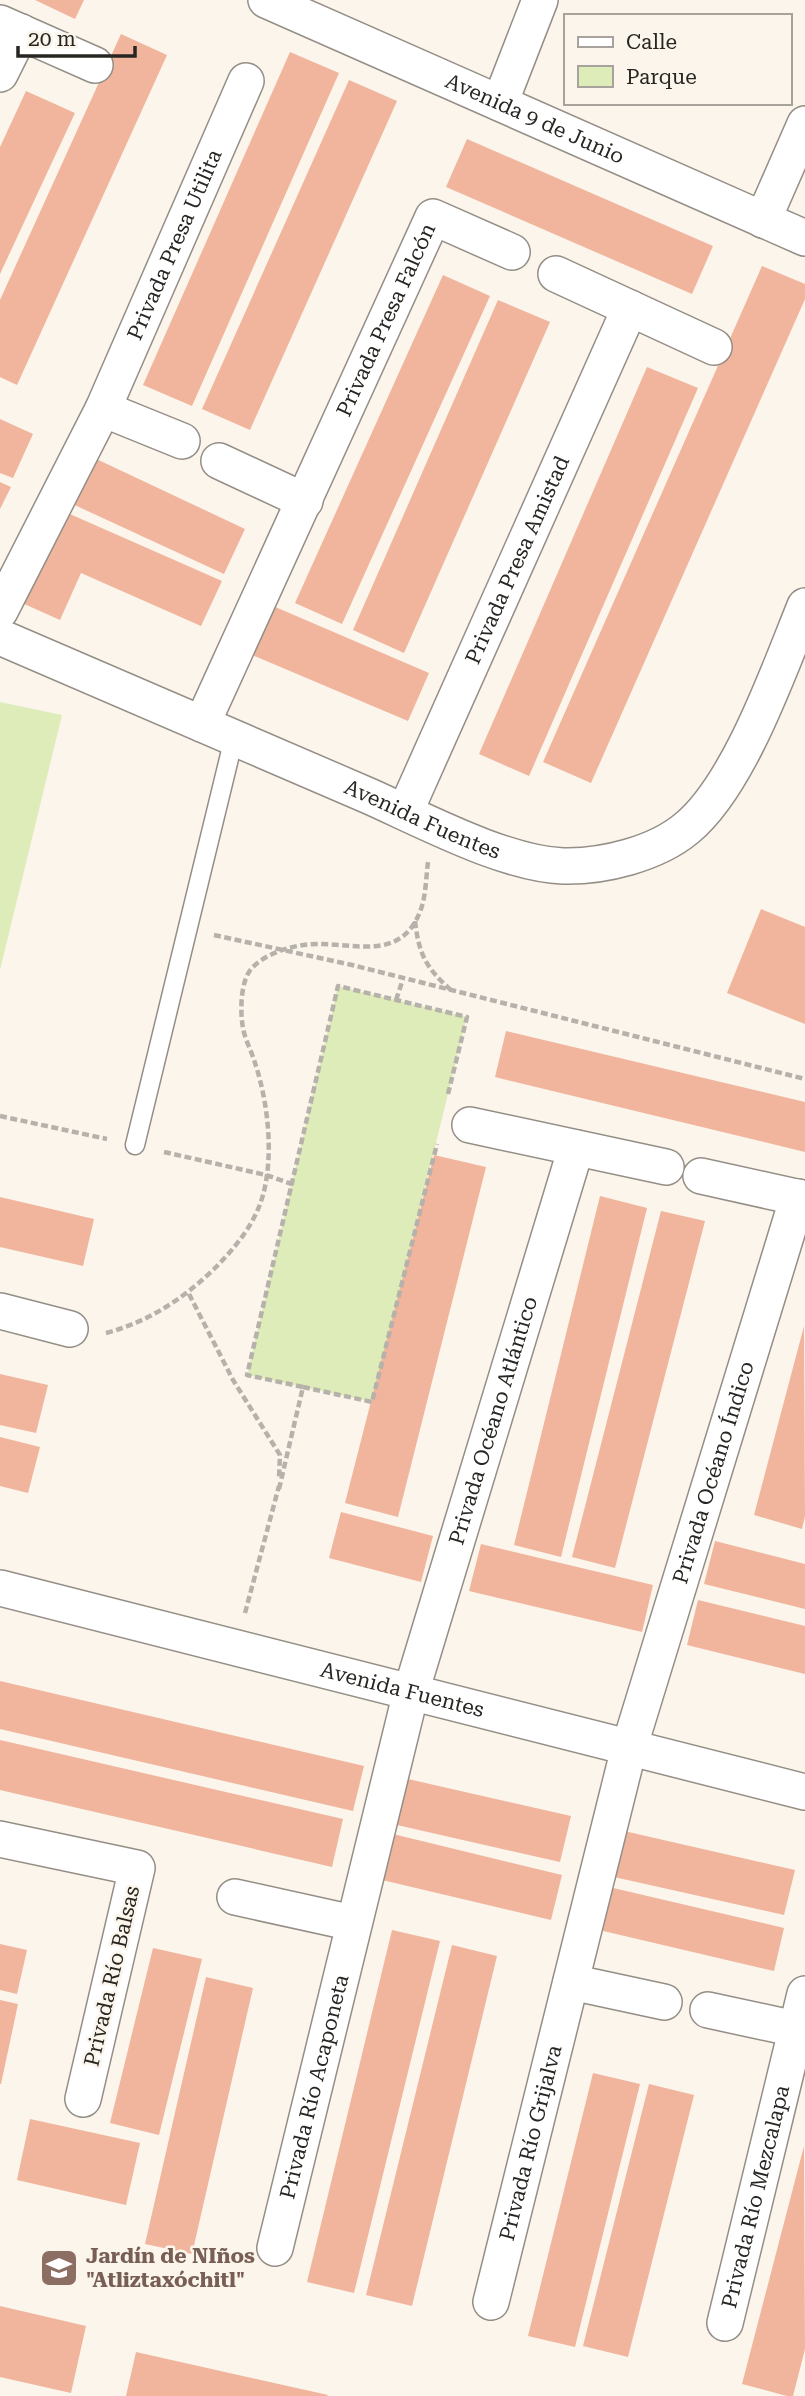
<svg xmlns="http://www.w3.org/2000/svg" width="805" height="2396" font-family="'Roboto Serif',serif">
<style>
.green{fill:#deecba}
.building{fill:#f0b59c}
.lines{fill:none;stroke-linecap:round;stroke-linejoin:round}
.service-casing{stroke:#948e86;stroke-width:21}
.minor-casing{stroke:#948e86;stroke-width:38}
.path{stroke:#b6b1aa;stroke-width:4.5;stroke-dasharray:7 3.5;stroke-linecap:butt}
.service{stroke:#fff;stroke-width:18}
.minor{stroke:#fff;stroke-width:35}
.labels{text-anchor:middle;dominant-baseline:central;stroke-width:5;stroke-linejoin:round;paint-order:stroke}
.street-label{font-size:21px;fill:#282622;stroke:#fbf5ec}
.education-label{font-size:21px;font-weight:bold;fill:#785e54;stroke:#fbf5ec;text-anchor:start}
</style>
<rect width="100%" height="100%" fill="#fbf5ec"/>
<path class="green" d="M 0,702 L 62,715 L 0,970 Z
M 338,986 L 467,1017 L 372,1402 L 247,1375 Z"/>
<path class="building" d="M 35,0 L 84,0 L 75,19 Z
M 121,34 L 167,55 L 17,385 L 0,377 L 0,300 Z
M 290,52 L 339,73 L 192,406 L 143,385 Z
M 349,80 L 397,101 L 250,430 L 202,409 Z
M 26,91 L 75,113 L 0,274 L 0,147 Z
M 467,139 L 713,246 L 692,294 L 446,187 Z
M 762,266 L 805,284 L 805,299 L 591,783 L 543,762 Z
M 443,275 L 490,296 L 342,624 L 295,603 Z
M 498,300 L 550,322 L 404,653 L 353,630 Z
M 647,367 L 698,388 L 529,776 L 479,754 Z
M 0,419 L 33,434 L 13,478 L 0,473 Z
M 90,456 L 245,529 L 224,574 L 68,502 Z
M 0,482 L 11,487 L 0,509 Z
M 63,511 L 222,581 L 201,626 L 81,573 L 60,620 L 22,603 Z
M 273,606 L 429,673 L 408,721 L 252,655 Z
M 761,909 L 805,927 L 805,1024 L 727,993 Z
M 506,1031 L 805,1102 L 805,1152 L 495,1077 Z
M 434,1155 L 486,1167 L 398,1517 L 345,1503 Z
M 600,1196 L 647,1208 L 561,1557 L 514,1545 Z
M 0,1197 L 94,1219 L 83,1266 L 0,1247 Z
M 661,1211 L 705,1221 L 615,1568 L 572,1557 Z
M 804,1326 L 805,1516 L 802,1529 L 754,1515 Z
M 0,1374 L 48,1385 L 36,1433 L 0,1425 Z
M 0,1437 L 40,1447 L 28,1493 L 0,1486 Z
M 341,1512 L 433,1536 L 421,1582 L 329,1558 Z
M 715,1541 L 805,1564 L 805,1609 L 704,1584 Z
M 481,1544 L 653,1585 L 642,1632 L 469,1591 Z
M 698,1600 L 805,1626 L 805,1674 L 687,1645 Z
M 0,1681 L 364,1766 L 353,1811 L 0,1729 Z
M 0,1740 L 343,1819 L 332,1867 L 0,1790 Z
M 408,1779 L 571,1816 L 560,1862 L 397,1825 Z
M 624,1831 L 795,1870 L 784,1915 L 614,1877 Z
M 393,1834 L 562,1875 L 551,1920 L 382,1880 Z
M 609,1887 L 784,1928 L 774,1971 L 599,1930 Z
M 392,1930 L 440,1941 L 354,2293 L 307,2282 Z
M 0,1944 L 27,1950 L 17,1994 L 0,1990 Z
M 452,1945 L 497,1956 L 412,2306 L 366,2295 Z
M 153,1948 L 202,1959 L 159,2135 L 110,2123 Z
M 206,1977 L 253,1988 L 192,2254 L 145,2244 Z
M 0,2000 L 18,2004 L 1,2084 L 0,2084 Z
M 593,2073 L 640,2084 L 575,2347 L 528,2336 Z
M 649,2084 L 694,2095 L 628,2357 L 583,2346 Z
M 30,2119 L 140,2143 L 126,2205 L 17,2180 Z
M 804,2146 L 805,2349 L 793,2396 L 787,2396 L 742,2384 Z
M 0,2306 L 86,2326 L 71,2393 L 0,2377 Z
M 136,2352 L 328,2395 L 327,2396 L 126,2396 Z"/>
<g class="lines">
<defs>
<path id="service" d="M 135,1145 L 234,738"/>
<g id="minor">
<path id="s1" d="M 266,0 L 805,238"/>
<path d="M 0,23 L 95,65"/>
<path d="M 0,74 L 21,32"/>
<path d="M 500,103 L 540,0"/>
<path d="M 763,220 L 805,124"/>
<path d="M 556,274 L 714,347"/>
<path d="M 103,409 L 182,441"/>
<path d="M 219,461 L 305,501"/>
<path id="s2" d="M 0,611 L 103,409 L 246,81"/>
<path id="s3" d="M 0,637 C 123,690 246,743 369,796 C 423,820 505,864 563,866 C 603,867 656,854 687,828 C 739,785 779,670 805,606"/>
<path id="s4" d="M 202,724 L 433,217 L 512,252"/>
<path id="s5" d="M 405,812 L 630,308"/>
<path d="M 470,1125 L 666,1167"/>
<path d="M 701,1176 L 805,1199"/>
<path d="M 0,1311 L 70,1329"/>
<path id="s6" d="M 0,1588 L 805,1792"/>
<path d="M 0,1839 L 137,1868 L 83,2099"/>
<path d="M 235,1897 L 353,1923"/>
<path d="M 571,1982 L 664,2002"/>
<path d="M 708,2010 L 796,2029"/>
<path id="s7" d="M 275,2248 L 411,1692 L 576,1148"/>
<path id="s8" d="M 491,2302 L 629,1748 L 798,1197"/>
<path id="s9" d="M 725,2323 L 805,1994"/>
</g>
</defs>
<use href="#service" class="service-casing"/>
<use href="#minor" class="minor-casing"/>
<path class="path" d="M 415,921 C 419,955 426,968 452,991
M 214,935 L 352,965 L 805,1079
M 396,1000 L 403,979
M 0,1116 L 107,1139
M 164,1152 L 266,1175 L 292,1184
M 189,1294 L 233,1380 L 280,1455 L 279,1478
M 106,1333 C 148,1322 183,1299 214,1269 C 235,1248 255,1224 263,1195 C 274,1155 268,1102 255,1063 C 252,1052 245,1040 243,1028 C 240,1012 240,979 253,967 C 269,951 299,943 322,944 C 362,945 403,959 421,909 C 426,895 426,877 428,862
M 303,1387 L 372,1402 L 437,1144
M 279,1489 L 303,1387 L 247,1375 L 338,986 L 467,1017 L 448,1094
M 245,1613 L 279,1486"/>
<use href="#service" class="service"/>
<use href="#minor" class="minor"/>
</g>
<defs>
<symbol id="school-square" viewBox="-11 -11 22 22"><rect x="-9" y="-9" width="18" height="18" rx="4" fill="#8d6e63" stroke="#fbf5ec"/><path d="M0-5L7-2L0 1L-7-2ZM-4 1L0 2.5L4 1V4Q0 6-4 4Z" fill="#fff"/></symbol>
</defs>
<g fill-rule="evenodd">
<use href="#school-square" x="37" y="2246" width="44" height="44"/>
</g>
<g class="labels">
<g class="street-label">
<text stroke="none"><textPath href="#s1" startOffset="294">Avenida 9 de Junio</textPath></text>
<text stroke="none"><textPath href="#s2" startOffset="406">Privada Presa Utilita</textPath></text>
<text stroke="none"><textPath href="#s4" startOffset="444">Privada Presa Falcón</textPath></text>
<text stroke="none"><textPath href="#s5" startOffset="276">Privada Presa Amistad</textPath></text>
<text stroke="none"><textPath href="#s3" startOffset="460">Avenida Fuentes</textPath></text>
<text stroke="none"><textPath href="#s7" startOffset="856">Privada Océano Atlántico</textPath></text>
<text stroke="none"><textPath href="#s8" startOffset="859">Privada Océano Índico</textPath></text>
<text stroke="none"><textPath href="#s6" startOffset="415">Avenida Fuentes</textPath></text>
<text transform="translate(112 1976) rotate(-77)">Privada Río Balsas</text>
<text stroke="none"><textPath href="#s7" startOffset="166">Privada Río Acaponeta</textPath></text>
<text stroke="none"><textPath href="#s8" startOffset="164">Privada Río Grijalva</textPath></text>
<text stroke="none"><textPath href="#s9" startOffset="130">Privada Río Mezcalapa</textPath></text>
</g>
<g class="education-label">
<text x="86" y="2256">Jardín de NIños<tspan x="86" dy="24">"Atliztaxóchitl"</tspan></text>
</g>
</g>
<rect x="564" y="14" width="228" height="91" fill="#fbf5ec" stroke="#a7a29b" stroke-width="2"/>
<rect x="578" y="37" width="35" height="10" fill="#ffffff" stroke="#a7a29b" stroke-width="2"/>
<text x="626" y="49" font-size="21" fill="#282622">Calle</text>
<rect x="578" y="66" width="35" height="21" fill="#deecba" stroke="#a7a29b" stroke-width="2"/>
<text x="626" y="84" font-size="21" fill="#282622">Parque</text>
<path d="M18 46v10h117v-10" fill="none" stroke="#282622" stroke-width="3.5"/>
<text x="28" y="46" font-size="21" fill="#282622" stroke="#fbf5ec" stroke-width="5" paint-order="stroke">20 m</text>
</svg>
